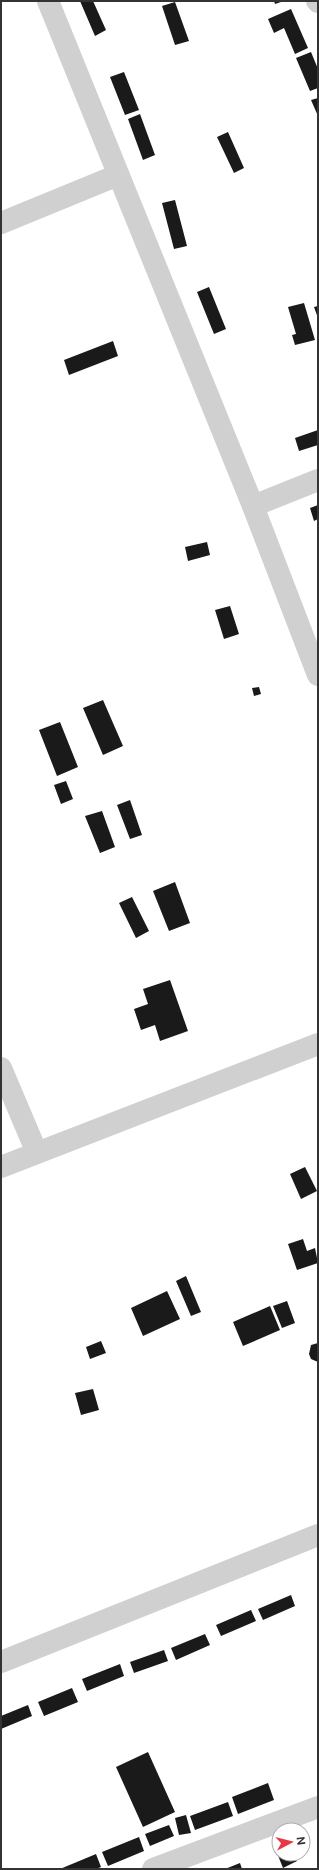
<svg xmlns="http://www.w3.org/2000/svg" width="319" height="1870" font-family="'Public Sans',sans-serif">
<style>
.building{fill:#1a1a1a}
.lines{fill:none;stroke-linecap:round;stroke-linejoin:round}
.minor{stroke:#d0d0d0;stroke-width:22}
.tertiary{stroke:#d0d0d0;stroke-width:22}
</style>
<rect width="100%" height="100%" fill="#fff"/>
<path class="building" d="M 80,1 L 93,1 L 106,30 L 95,36 Z
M 274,1 L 284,1 L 275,4 Z
M 175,2 L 189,41 L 175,45 L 162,6 Z
M 291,9 L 308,48 L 295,54 L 284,28 L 274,33 L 268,19 Z
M 311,52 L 318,69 L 318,88 L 310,91 L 296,58 Z
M 124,72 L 139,110 L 125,115 L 110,77 Z
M 318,98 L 318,116 L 311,100 Z
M 140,114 L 155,155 L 143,160 L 128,119 Z
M 228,132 L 244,168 L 234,173 L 217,137 Z
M 175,200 L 187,246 L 174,249 L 162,203 Z
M 209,287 L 226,329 L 214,334 L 197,292 Z
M 304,303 L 315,340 L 295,345 L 292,335 L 296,334 L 288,307 Z
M 318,306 L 318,318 L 314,307 Z
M 113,341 L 118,356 L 69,375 L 64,360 Z
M 318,430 L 318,445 L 299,451 L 295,438 Z
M 318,505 L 318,519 L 314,521 L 310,508 Z
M 207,542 L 210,555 L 188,561 L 185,547 Z
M 230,606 L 239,634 L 224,639 L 215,610 Z
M 259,687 L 261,694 L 254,696 L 252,688 Z
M 103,700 L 123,746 L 103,755 L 83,708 Z
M 60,722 L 78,767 L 57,776 L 39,730 Z
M 66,781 L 73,799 L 61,804 L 54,785 Z
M 130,800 L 142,835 L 130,839 L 117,805 Z
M 102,811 L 115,847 L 100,853 L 85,816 Z
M 175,882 L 190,923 L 169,931 L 153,891 Z
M 132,897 L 149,931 L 136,938 L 119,903 Z
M 170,980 L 188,1031 L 160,1041 L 155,1025 L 141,1030 L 134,1009 L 148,1004 L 143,989 Z
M 305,1167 L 317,1191 L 301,1199 L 290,1174 Z
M 303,1239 L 307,1251 L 315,1248 L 318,1263 L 297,1270 L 288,1244 Z
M 186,1276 L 201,1312 L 191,1316 L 176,1281 Z
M 167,1291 L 180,1319 L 143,1336 L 131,1308 Z
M 287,1301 L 295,1323 L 282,1328 L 273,1306 Z
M 270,1306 L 280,1330 L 243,1346 L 233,1322 Z
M 101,1341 L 106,1353 L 90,1359 L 86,1347 Z
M 318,1343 L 318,1362 L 311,1359 L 309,1354 L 311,1345 Z
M 93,1389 L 99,1410 L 81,1415 L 75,1393 Z
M 291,1595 L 295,1606 L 263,1620 L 258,1609 Z
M 251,1610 L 256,1621 L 221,1636 L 216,1625 Z
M 205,1634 L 210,1645 L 176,1660 L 171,1648 Z
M 164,1650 L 168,1661 L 134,1673 L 130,1662 Z
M 120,1664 L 124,1676 L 87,1691 L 82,1679 Z
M 72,1688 L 78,1702 L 44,1716 L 38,1702 Z
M 28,1705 L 32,1716 L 1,1729 L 1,1716 Z
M 148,1752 L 175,1812 L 143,1827 L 116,1767 Z
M 268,1783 L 274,1800 L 238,1814 L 232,1797 Z
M 228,1802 L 233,1816 L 195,1830 L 190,1816 Z
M 186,1815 L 191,1833 L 179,1835 L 175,1818 Z
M 169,1825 L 174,1836 L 150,1846 L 145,1834 Z
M 139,1837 L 144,1851 L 108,1866 L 102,1852 Z
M 279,1852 L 279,1854 L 294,1854 L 297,1861 L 283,1868 L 277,1853 Z
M 96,1854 L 101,1867 L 96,1869 L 60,1869 Z
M 240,1863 L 242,1869 L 225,1869 Z"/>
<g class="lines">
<path class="minor" d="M 317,1 L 318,2
M 1,223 L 118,175
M 253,506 L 318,480
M 1,1068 L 37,1153
M 1,1167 L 318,1044
M 1,1662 L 318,1535
M 153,1869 L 318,1807"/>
<path class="tertiary" d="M 48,1 L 253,506 L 318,675"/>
</g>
<rect width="319" height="1870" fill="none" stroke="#333333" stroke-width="4"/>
<g transform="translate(291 1842) rotate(83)"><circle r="19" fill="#ffffff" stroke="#adadad"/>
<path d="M0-3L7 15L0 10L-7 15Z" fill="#e63946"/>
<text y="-6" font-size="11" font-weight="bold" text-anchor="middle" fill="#333333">N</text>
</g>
</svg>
